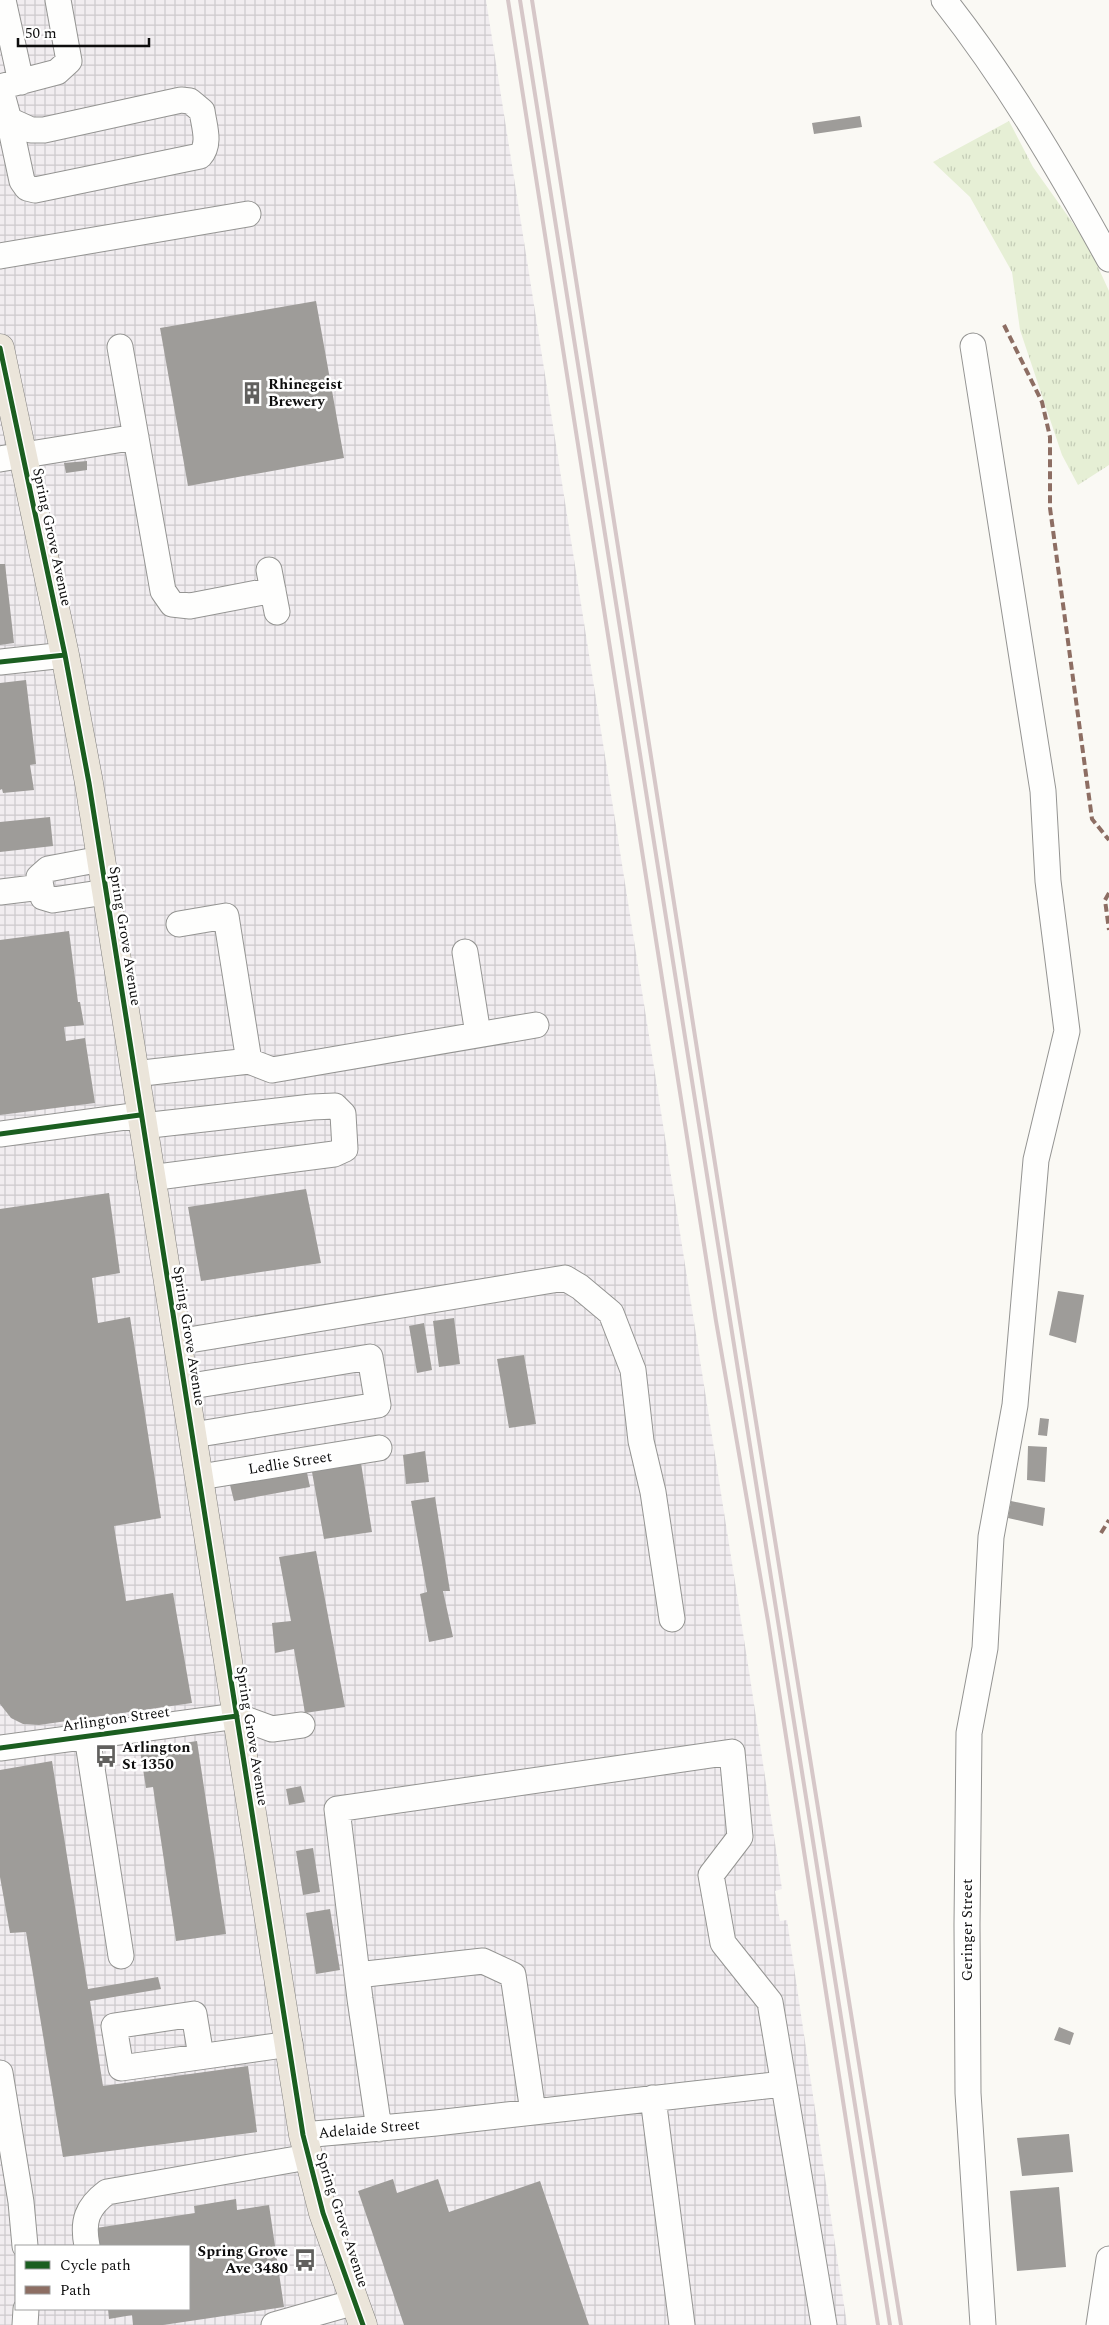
<svg xmlns="http://www.w3.org/2000/svg" width="1109" height="2325" font-family="Spectral,serif">
<style>
.industrial{fill:url(#industrial-grid);fill-rule:evenodd}
.grass{fill:url(#grass-tufts)}
.building{fill:#9e9c99}
.lines{fill:none;stroke-linecap:round;stroke-linejoin:round}
.minor-casing{stroke:#949492;stroke-width:27}
.major-casing{stroke:#82817f;stroke-width:29}
.minor{stroke:#fefefd;stroke-width:25}
.major{stroke:#ebe5da;stroke-width:28}
.rail{stroke:#d6c7c8;stroke-width:4}
.quiet{stroke:#8d6e63;stroke-width:4;stroke-dasharray:8 4;stroke-linecap:butt}
.cycleway-casing{stroke:#fff;stroke-width:8}
.cycleway{stroke:#1b5e20;stroke-width:5}
.labels{text-anchor:middle;dominant-baseline:central;stroke-width:5;stroke-linejoin:round;paint-order:stroke}
.poi-label{font-size:15px;font-weight:bold;fill:#0e0e0e;stroke:#fff;text-anchor:start}
.street-label{font-size:15px;fill:#0e0e0e;stroke:#fff}
</style>
<defs>
<pattern id="industrial-grid" width="8" height="8" patternUnits="userSpaceOnUse" patternTransform="scale(1.25)"><rect width="8" height="8" fill="#f1edf0"/><path d="M0 4h8M4 0v8" fill="none" stroke="#cdcacd"/></pattern>
<pattern id="grass-tufts" width="24" height="20" patternUnits="userSpaceOnUse" patternTransform="scale(1.25)"><rect width="24" height="20" fill="#e6efd5"/><path d="M3 7l-1-3M5 7V3M7 7l1-3M15 17l-1-3M17 17v-4M19 17l1-3" fill="none" stroke="#c4ccb6"/></pattern>
</defs>
<rect width="100%" height="100%" fill="#faf9f4"/>
<path class="industrial" d="M 0,0 L 486,0 L 749,1671 L 782,1889 L 775,1891 L 780,1921 L 787,1920 L 847,2325 L 0,2325 ZM 16,2246 L 189,2246 L 189,2309 L 16,2309 Z"/>
<path class="grass" d="M 1009,121 L 1033,167 L 1087,243 L 1109,291 L 1109,465 L 1078,485 L 1062,455 L 1020,330 L 1012,272 L 970,197 L 933,162 Z"/>
<path class="building" d="M 860,116 L 862,127 L 814,134 L 812,123 Z
M 316,301 L 344,458 L 188,486 L 160,328 Z
M 87,461 L 87,470 L 66,473 L 64,463 Z
M 0,564 L 5,564 L 14,643 L 0,645 Z
M 26,680 L 36,764 L 30,765 L 34,790 L 3,793 L 2,789 L 0,790 L 0,683 Z
M 50,817 L 53,846 L 0,852 L 0,822 Z
M 69,931 L 78,1002 L 80,1002 L 84,1025 L 64,1027 L 66,1041 L 85,1038 L 95,1103 L 0,1115 L 0,940 Z
M 306,1189 L 321,1263 L 201,1281 L 188,1207 Z
M 109,1193 L 120,1273 L 92,1278 L 98,1323 L 130,1317 L 161,1518 L 114,1526 L 126,1601 L 173,1593 L 192,1703 L 39,1725 L 23,1724 L 11,1718 L 0,1704 L 0,1209 Z
M 1058,1291 L 1084,1295 L 1076,1343 L 1049,1335 Z
M 454,1318 L 460,1364 L 439,1367 L 433,1321 Z
M 424,1323 L 432,1370 L 417,1373 L 409,1326 Z
M 524,1355 L 536,1424 L 509,1428 L 497,1359 Z
M 1040,1418 L 1049,1419 L 1047,1436 L 1038,1435 Z
M 1028,1446 L 1047,1447 L 1045,1482 L 1027,1480 Z
M 425,1451 L 429,1482 L 406,1484 L 403,1455 Z
M 361,1463 L 372,1532 L 324,1539 L 312,1472 Z
M 306,1468 L 310,1487 L 234,1501 L 229,1481 Z
M 435,1497 L 450,1591 L 443,1591 L 453,1637 L 429,1642 L 420,1594 L 427,1592 L 411,1501 Z
M 1011,1501 L 1045,1508 L 1043,1526 L 1008,1518 Z
M 316,1551 L 345,1707 L 305,1713 L 294,1649 L 275,1653 L 272,1623 L 291,1621 L 279,1557 Z
M 197,1741 L 226,1934 L 176,1941 L 153,1787 L 146,1788 L 140,1750 Z
M 52,1761 L 88,1989 L 158,1977 L 161,1989 L 90,2001 L 103,2086 L 248,2066 L 257,2132 L 63,2157 L 26,1932 L 10,1933 L 0,1877 L 0,1770 Z
M 301,1786 L 305,1802 L 289,1805 L 286,1789 Z
M 313,1848 L 320,1892 L 303,1895 L 296,1851 Z
M 330,1909 L 340,1970 L 316,1974 L 306,1913 Z
M 1059,2027 L 1074,2033 L 1070,2045 L 1054,2040 Z
M 1069,2134 L 1073,2172 L 1022,2176 L 1017,2138 Z
M 393,2179 L 397,2193 L 438,2179 L 449,2212 L 540,2181 L 589,2325 L 404,2325 L 358,2191 Z
M 1059,2187 L 1066,2267 L 1017,2271 L 1010,2191 Z
M 236,2199 L 237,2210 L 269,2205 L 284,2307 L 163,2325 L 133,2325 L 132,2315 L 109,2319 L 108,2309 L 189,2309 L 189,2246 L 99,2246 L 96,2228 L 195,2213 L 194,2206 Z"/>
<g class="lines">
<defs>
<path id="minor" d="M 3,0 L 21,82
M 944,0 C 1007,80 1060,170 1109,259
M 0,87 L 9,120 L 31,130 L 44,130 L 181,100 L 190,101 L 202,111 C 204,126 211,144 200,156 L 35,190 L 27,188 L 22,181 L 9,120
M 0,87 L 57,72 L 69,61 L 58,0
M 0,256 L 248,214
M 973,346 L 1043,791 L 1048,881 L 1067,1031 L 1036,1160 L 1015,1405 L 991,1537 L 985,1648 L 969,1733 L 967,1925 L 968,2093 L 983,2325
M 120,347 L 163,591 L 172,604 L 190,606 L 273,590
M 0,459 L 136,437
M 269,570 L 277,612
M 0,662 L 65,655
M 101,859 L 48,869 L 39,877 L 43,897 L 53,900 L 106,892
M 0,892 L 41,887
M 179,924 L 226,916 L 249,1061
M 465,952 L 478,1034
M 134,1074 L 249,1061 L 272,1070 L 536,1025
M 142,1126 L 312,1107 L 335,1106 L 343,1114 L 345,1149 L 334,1154 L 150,1178
M 0,1134 L 140,1115
M 177,1342 L 565,1278 L 580,1287 L 611,1313 L 633,1370 L 641,1441 L 653,1492 L 672,1619
M 185,1387 L 370,1357 L 378,1405 L 193,1435
M 200,1477 L 379,1448
M 87,1736 L 121,1956
M 0,1748 L 237,1716 L 272,1729 L 302,1725
M 357,1975 L 483,1961 L 513,1975 L 533,2112
M 201,2056 L 194,2014 L 114,2026 L 121,2068 L 290,2044
M 0,2073 L 21,2202 L 25,2246
M 653,2098 L 682,2325
M 379,2129 L 360,1999 L 337,1809 L 732,1752 L 740,1837 L 711,1875 L 723,1943 L 770,2002 L 824,2325
M 303,2135 L 436,2123 L 783,2084
M 87,2246 C 82,2221 87,2207 107,2192 L 308,2157
M 25,2325 L 26,2309
M 274,2325 L 355,2302
M 1099,2325 L 1109,2259"/>
<path id="major" d="M 0,348 L 65,655 L 89,783 L 303,2135 L 323,2213 L 363,2325"/>
</defs>
<use href="#minor" class="minor-casing"/>
<use href="#major" class="major-casing"/>
<use href="#minor" class="minor"/>
<use href="#major" class="major"/>
<path class="rail" d="M 508,0 L 716,1321 L 768,1621 L 878,2325
M 520,0 L 890,2325
M 532,0 L 739,1316 L 901,2325"/>
<path class="quiet" d="M 1004,325 L 1042,402 L 1050,437 L 1050,508 L 1092,819 L 1109,840
M 1109,893 L 1105,900 L 1109,930
M 1101,1533 L 1109,1520"/>
<defs>
<path id="cycleway" d="M 0,348 L 65,655 L 89,783 L 303,2135 L 323,2213 L 363,2325
M 0,662 L 65,655
M 0,1134 L 140,1115
M 0,1748 L 237,1716"/>
</defs>
<use href="#cycleway" class="cycleway-casing"/>
<use href="#cycleway" class="cycleway"/>
</g>
<defs>
<symbol id="building-bare" viewBox="-9 -9 18 18"><path d="M-4-6H4V6H1V3H-1V6H-4ZM-2.5-4.3h1.7v1.8h-1.7ZM.8-4.3h1.7v1.8H.8ZM-2.5-1h1.7V.8h-1.7ZM.8-1h1.7V.8H.8Z" fill="#61605e" stroke="#fff" stroke-width="2.5" paint-order="stroke"/></symbol>
<symbol id="bus-bare" viewBox="-9 -9 18 18"><path d="M-5-6H5V4H4V6H2V4H-2V6H-4V4H-5ZM-3.5-4V0h7V-4ZM-3.5 1.2v1.5H-2V1.2ZM2 1.2v1.5H3.5V1.2Z" fill="#61605e" stroke="#fff" stroke-width="2.5" paint-order="stroke"/></symbol>
</defs>
<g fill-rule="evenodd">
<use href="#building-bare" x="236" y="377" width="32" height="32"/>
<use href="#bus-bare" x="90" y="1740" width="32" height="32"/>
<use href="#bus-bare" x="289" y="2244" width="32" height="32"/>
</g>
<g class="labels">
<g class="poi-label">
<text x="268" y="384">Rhinegeist<tspan x="268" dy="17">Brewery</tspan></text>
<text x="122" y="1747">Arlington<tspan x="122" dy="17">St 1350</tspan></text>
<text x="288" y="2251" text-anchor="end">Spring Grove<tspan x="288" dy="17">Ave 3480</tspan></text>
</g>
<g class="street-label">
<text transform="translate(52 537) rotate(78)">Spring Grove Avenue</text>
<text transform="translate(125 936) rotate(81)">Spring Grove Avenue</text>
<text transform="translate(189 1336) rotate(81)">Spring Grove Avenue</text>
<text transform="translate(290 1463) rotate(-9)">Ledlie Street</text>
<text transform="translate(116 1719) rotate(-8)">Arlington Street</text>
<text transform="translate(252 1736) rotate(81)">Spring Grove Avenue</text>
<text transform="translate(967 1930) rotate(-90)">Geringer Street</text>
<text transform="translate(369 2129) rotate(-5)">Adelaide Street</text>
<text transform="translate(342 2220) rotate(72)">Spring Grove Avenue</text>
</g>
</g>
<rect x="15" y="2245" width="175" height="65" fill="#ffffff" stroke="#9f9f9f"/>
<rect x="25" y="2261" width="25" height="8" fill="#1b5e20" stroke="#9f9f9f"/>
<text x="60" y="2270" font-size="15" fill="#0e0e0e">Cycle path</text>
<rect x="25" y="2286" width="25" height="8" fill="#8d6e63" stroke="#9f9f9f"/>
<text x="60" y="2295" font-size="15" fill="#0e0e0e">Path</text>
<path d="M18 38v8h131v-8" fill="none" stroke="#0e0e0e" stroke-width="2.5"/>
<text x="25" y="38" font-size="15" fill="#0e0e0e" stroke="#ffffff" stroke-width="4" paint-order="stroke">50 m</text>
</svg>
